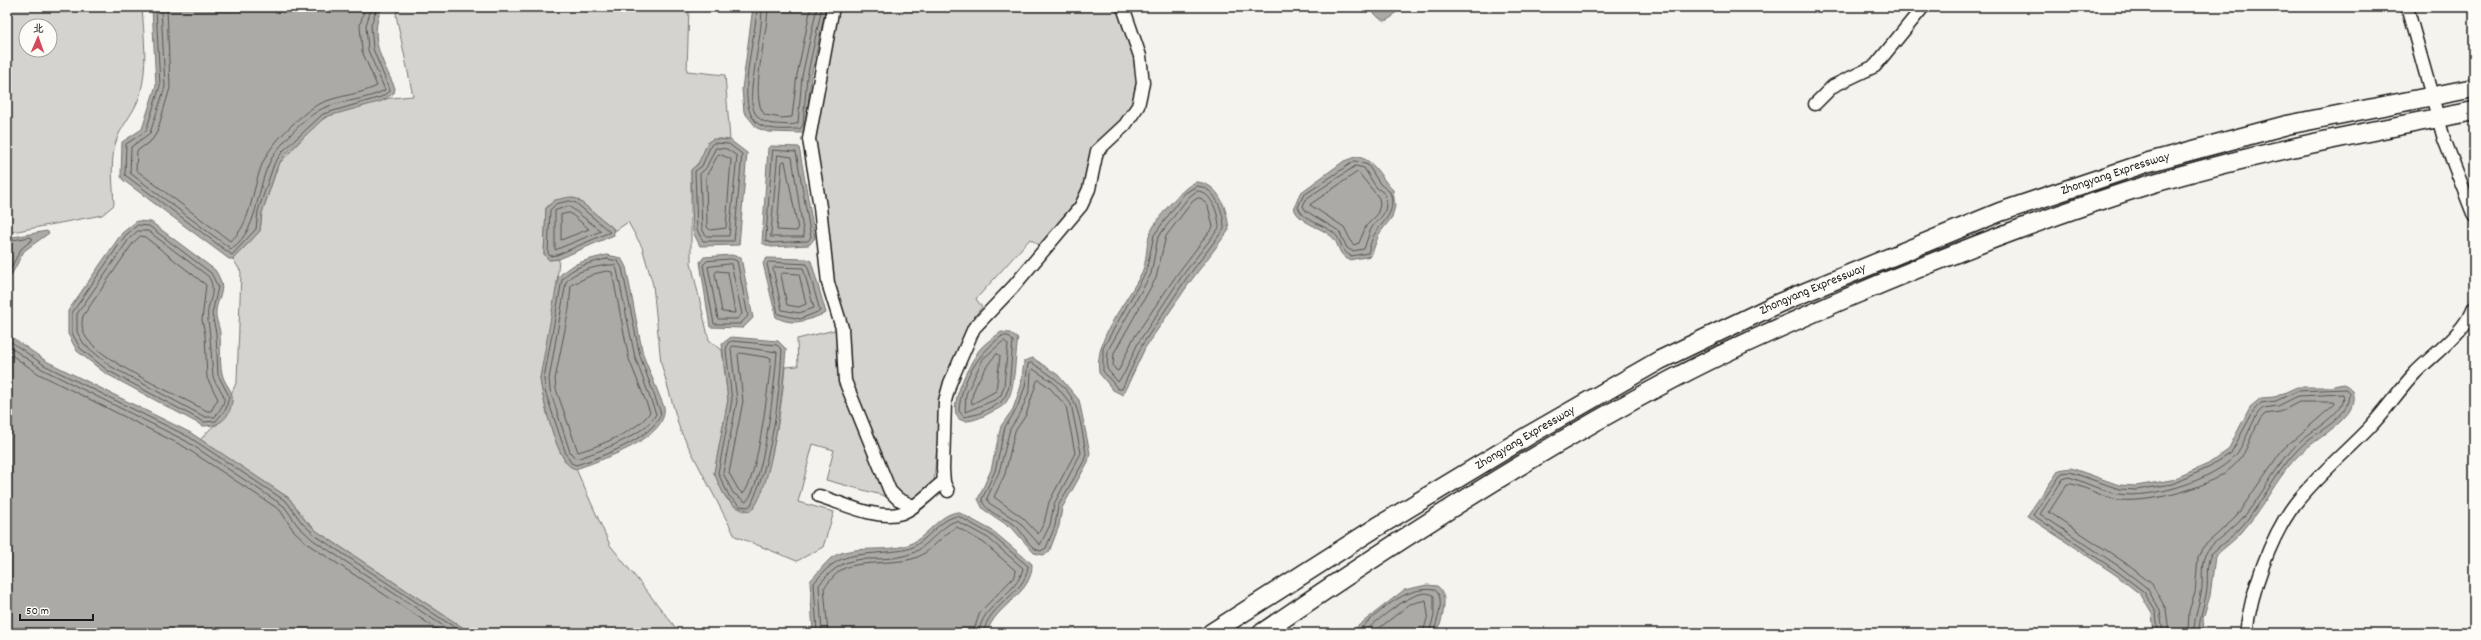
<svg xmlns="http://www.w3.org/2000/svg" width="2481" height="640" font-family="Dekko,'LXGW WenKai TC',sans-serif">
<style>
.green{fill:#d4d3cf;stroke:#787876;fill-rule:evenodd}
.water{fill:#abaaa6;stroke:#72716f}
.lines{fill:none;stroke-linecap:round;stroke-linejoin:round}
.shore{stroke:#555553;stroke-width:1}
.minor-casing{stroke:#1c1c1c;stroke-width:15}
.highway-casing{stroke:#1c1c1c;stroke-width:21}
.minor{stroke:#fdfcf7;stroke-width:12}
.highway{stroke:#fdfcf7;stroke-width:18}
.labels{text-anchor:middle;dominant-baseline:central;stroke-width:3;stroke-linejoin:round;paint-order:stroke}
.street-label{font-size:13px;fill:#1c1c1c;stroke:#fdfcf7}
</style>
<rect width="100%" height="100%" fill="#f4f3ee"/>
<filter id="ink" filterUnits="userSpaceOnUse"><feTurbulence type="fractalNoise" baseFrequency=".025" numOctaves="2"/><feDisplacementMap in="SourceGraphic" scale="8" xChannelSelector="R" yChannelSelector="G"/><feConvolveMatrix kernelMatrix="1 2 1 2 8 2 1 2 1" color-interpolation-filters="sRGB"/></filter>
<g filter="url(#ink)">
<path class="green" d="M 7,7 L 142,7 C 144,37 148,66 140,95 C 135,111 125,121 118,136 C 109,157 113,183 114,205 L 102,215 L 7,233 ZM 26,26 L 50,26 L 50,50 L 26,50 Z
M 398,7 L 689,7 L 687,71 L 725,75 L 730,140 C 699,135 711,148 698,163 C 696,166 693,167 691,170 L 691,263 L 709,340 L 722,350 L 728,400 L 714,473 L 726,498 L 734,506 L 744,511 L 754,508 C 773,465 781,414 785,367 L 798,366 L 797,339 L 847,327 L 827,253 L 814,139 L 836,7 L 1120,7 L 1132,41 L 1139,77 L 1135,99 L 1088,176 L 1075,205 L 1042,247 L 1030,239 L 976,299 L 982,307 L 974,317 L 941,395 L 934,482 L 913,501 L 896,499 L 826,480 L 834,450 L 813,444 L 798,502 L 834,512 L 823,547 L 797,561 L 735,536 L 680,430 L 661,363 L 653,285 L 642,247 L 628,222 L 615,231 L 613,228 L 577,199 L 550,204 L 546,208 L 544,254 L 549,260 L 559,259 L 555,306 L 540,378 C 542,397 553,441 563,457 C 566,464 570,467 576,469 L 610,545 L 680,633 L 471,633 L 318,532 L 305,520 L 289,498 L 200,440 L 213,426 L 217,425 L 237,381 L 241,272 L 233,259 L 260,231 L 262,213 L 278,165 L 317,123 L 330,115 L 390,98 L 413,96 L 396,15 Z"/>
<path class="water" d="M 152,7 L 382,7 C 368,39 382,59 395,88 L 394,93 L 382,101 L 325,117 L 286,154 L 278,165 L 262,213 L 260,231 L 233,259 L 229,259 L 123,180 L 121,176 L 122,142 L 142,129 L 156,85 Z
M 753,7 L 826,7 L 811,77 L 806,127 L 803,133 L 768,132 L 757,128 L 744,112 L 742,89 Z
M 1368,7 L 1400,7 L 1392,17 L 1385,21 L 1379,18 Z
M 713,139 L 730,140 L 747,153 L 739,245 L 700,246 L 693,232 L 691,170 L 698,164 L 708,142 Z
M 771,146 L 799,147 L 815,238 L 809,245 L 771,247 L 762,243 L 768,148 Z
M 1355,157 C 1374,157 1380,178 1393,190 L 1395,206 L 1392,217 L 1379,234 L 1371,256 L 1349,260 C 1336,253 1340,243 1331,236 C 1319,226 1301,224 1294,209 L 1300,193 L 1344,161 Z
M 1196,182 C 1220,183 1227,210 1229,230 L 1190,282 L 1145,348 L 1123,395 L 1113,390 L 1099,373 C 1094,336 1127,304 1142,272 C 1147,261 1146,248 1149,236 C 1154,221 1182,187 1196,182 Z
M 570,197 L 577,199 L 613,228 L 614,235 L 559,259 L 549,260 L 544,254 L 546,208 L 555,200 Z
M 137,221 L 151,222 L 215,270 C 230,293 215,296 216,316 C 217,323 220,328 220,334 C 221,348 219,365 223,377 C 226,386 234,391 232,402 C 229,419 220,426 203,426 L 105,373 L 77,351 L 68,334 L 68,311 L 122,233 Z
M 47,231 L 49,233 L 24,251 L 7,283 L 7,238 Z
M 607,255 L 621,258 L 626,267 L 643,355 L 664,407 C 669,439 600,460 576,469 C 570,467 566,464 563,457 C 553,441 542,397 540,378 L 558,278 C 568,263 591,259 607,255 Z
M 732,255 L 741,258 L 753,318 L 743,328 L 710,327 L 700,262 L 704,257 Z
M 767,258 L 807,259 L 811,261 L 826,313 C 808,320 793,327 776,317 L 763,263 Z
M 1001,332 L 1010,333 L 1018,339 C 1015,354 1015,388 1008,399 C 1004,408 994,410 986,415 C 932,441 963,375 976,355 C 981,345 992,339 1001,332 Z
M 7,334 L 46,361 L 191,433 L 289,498 L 305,520 L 318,532 L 471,633 L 7,633 Z
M 731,337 L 778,341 L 786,349 C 784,378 772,497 750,511 L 734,506 L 723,493 L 714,473 L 728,400 L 722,344 Z
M 1033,358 L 1058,375 L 1079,400 L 1090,453 L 1088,462 L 1062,508 L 1059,526 L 1049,552 L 1043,555 L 1034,553 L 1013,529 L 983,509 L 978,499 L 991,470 L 1001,426 L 1013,409 L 1021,386 L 1024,361 Z
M 2343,384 C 2356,388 2355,402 2349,412 C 2335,431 2310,442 2294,460 C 2276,480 2264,506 2246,527 C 2238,538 2225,547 2215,556 L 2210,596 L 2203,618 L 2204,633 L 2154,633 L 2152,614 L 2141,595 L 2116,575 L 2027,516 L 2059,470 L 2071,468 L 2119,485 L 2136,486 L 2171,480 L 2208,464 L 2228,450 L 2250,407 L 2261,398 L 2275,397 L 2297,387 L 2329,387 Z
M 958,512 L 993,531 L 1032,564 C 1033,595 994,605 987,633 L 813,633 L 810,581 C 817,574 824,564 831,558 C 853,543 886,554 910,544 C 928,536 939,514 958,512 Z
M 1427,585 L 1437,586 C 1450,594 1442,621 1437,633 L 1349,633 L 1404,590 Z"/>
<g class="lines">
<path class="shore" d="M 156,7 L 160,86 L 146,131 L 126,144 L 125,175 L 232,255 L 256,229 L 258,211 L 274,164 L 283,151 L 323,114 L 381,97 L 390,91 L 373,49 L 371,25 L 377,7
M 161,7 L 165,87 L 150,133 L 131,147 L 130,173 L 231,249 C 263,227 254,180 276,152 C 288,136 308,114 326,107 C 345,100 367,100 385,90 L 368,50 L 366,25 L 372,7
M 167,7 L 170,88 L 157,132 L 152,140 L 137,151 L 136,170 L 230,241 C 253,225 252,182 265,158 C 274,141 293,123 308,111 C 328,95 355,97 377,86 L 362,51 L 360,25 L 365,7
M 757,7 C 757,35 732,109 760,125 C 772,131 787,129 800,129 L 803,125 L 807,77 L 822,7
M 762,7 C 762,26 758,46 755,65 C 753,85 742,121 774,124 C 781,124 792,126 798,123 L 802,76 L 817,7
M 768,7 C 768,33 748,98 765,115 L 782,118 L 792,117 L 797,75 L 811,7
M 714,143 L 729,144 L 742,154 L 734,241 L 703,241 L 697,230 L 695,171 L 702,166 L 711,145 Z
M 716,148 L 727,149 L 737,156 L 729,236 L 706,236 L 702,229 L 700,174 L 706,168 Z
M 773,150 L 796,152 L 811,237 L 808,241 L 771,243 L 766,241 Z
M 719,154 L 731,159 L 726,228 L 710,230 L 707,227 L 706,177 Z
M 778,155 L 792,157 L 804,237 L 771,237 Z
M 785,161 L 798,229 L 797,231 L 777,230 L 782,163 Z
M 1355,161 L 1368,165 L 1380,184 L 1390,192 C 1396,212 1386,218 1376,232 C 1372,237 1370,246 1368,253 L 1351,256 C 1340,251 1342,240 1334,233 C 1323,224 1303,221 1298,207 L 1303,196 Z
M 1356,166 L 1364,168 L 1376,187 L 1385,194 C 1389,219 1378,215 1370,231 C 1368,237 1366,243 1364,249 L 1352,251 L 1347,248 L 1339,231 L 1306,211 L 1303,206 L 1306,199 Z
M 1358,172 L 1379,198 L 1380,205 L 1377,215 L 1366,226 L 1359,243 L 1353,245 L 1344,227 L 1310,205 Z
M 1197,186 C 1216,187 1224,213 1224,229 L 1186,279 L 1142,345 L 1122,389 L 1118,389 L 1103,371 L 1103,348 L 1146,272 L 1154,235 L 1184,194 Z
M 1197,191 C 1212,191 1219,216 1219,228 L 1182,276 L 1138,343 L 1125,372 L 1118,382 L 1107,369 L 1108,350 L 1151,274 L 1158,237 L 1188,198 Z
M 1198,198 L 1201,198 L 1208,206 L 1213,227 L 1178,273 L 1133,339 L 1119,370 L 1117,371 L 1113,366 L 1114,353 L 1156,278 L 1166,236 L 1192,202 Z
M 570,201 L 576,203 L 610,232 L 557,255 L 550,256 L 548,253 L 550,210 L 556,204 Z
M 569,206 L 601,231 L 555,250 L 555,211 Z
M 570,213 L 589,229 L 561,240 L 561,215 Z
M 138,225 L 149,226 L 211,273 L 218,287 L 212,314 L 216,333 L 218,375 L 229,396 L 226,409 L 216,421 L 204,422 L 107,370 L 80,348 L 72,333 L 72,313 L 125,236 Z
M 138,231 L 148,231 L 208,276 C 219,292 205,304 208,320 C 211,339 211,357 213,376 C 214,384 223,390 224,398 C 225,404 218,412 215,417 L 205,417 L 110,366 L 84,344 L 77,332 L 77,314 L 129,239 Z
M 141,236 L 145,237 L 206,285 L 202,320 L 205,334 L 207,378 L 218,399 L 211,411 L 207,411 C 175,394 109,365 88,340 C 82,333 81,324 83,316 L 133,243 Z
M 7,241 L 30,237 L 33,239 L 21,249 L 7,275
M 607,259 L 618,261 L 622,268 L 640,356 L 661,414 C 653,438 599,458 576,465 L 571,463 L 566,454 L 545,391 L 544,378 L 562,280 C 570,267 593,262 607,259 Z
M 732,259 L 737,261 L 748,316 L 740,324 L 714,324 L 703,265 L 707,261 Z
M 769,262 L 807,264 L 820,311 L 800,319 L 778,314 L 767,264 Z
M 731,264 L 742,314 L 737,319 L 718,319 L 708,267 Z
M 607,265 L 615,265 L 617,270 L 635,357 L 656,414 C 646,435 598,452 576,459 L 570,452 L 550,390 L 549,379 L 566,282 C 573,271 595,267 607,265 Z
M 775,267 L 803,268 L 814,308 L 799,313 L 782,310 L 773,269 Z
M 607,271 L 612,272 L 629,359 L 650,412 C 640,430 597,447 578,452 L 556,389 L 555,379 L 569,309 L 571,285 L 594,274 Z
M 717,271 L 728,272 L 735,313 L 722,312 L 715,274 Z
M 783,273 L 799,274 L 806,304 L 799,307 L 787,305 L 781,275 Z
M 1002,336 L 1008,336 L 1013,341 L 1009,387 L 1005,397 L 1000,403 L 978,414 L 964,417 L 959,411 C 961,380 978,354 1002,336 Z
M 7,339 L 44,365 L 189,437 L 287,502 L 302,523 L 316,536 L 463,633
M 732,341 L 777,345 L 782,350 C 779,401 772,458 751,505 L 748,507 L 740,506 L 729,496 L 718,473 L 732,400 L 726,350 L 728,343 Z
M 1004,341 L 1008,344 L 1004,386 L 1001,395 L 997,399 L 965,412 L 966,394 L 983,359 Z
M 7,345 L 42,369 L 186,441 L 284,506 L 298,526 L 313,540 L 454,633
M 733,346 L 777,352 C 775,381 764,484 746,502 L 733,493 L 723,473 L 737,401 L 731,349 Z
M 7,352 L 39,374 L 183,446 L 280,510 L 293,530 L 309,545 L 443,633
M 740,353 L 771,358 C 769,382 758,479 743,494 L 738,489 L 729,473 L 743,401 L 738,355 Z
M 997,354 L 1000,356 L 996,391 L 972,404 C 968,394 989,360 997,354 Z
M 1032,363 C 1078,391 1077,403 1086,453 L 1084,461 L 1058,506 L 1055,526 L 1046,548 L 1041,551 C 1030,550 1023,532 1015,525 C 1005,518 984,512 982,499 L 995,471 L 1005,427 L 1016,410 L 1025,387 L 1028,364 Z
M 1033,369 L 1053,382 L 1071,404 L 1081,453 L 1054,504 L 1050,525 L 1040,545 L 1019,522 L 989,503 L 987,498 L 999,472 L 1010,429 L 1021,412 L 1030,389 L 1031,371 Z
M 1039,380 L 1049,387 L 1066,406 L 1075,453 L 1049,502 L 1044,523 L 1038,534 L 1023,518 L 994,497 L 1005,474 L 1015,431 L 1026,415 L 1037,381 Z
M 817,633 L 814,583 C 838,553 850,556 886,552 C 895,551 905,551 913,547 C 928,539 941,518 958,516 L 990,534 L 1028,566 C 1026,595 986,605 984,633
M 822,633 L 819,585 C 851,544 873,568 913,553 C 927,547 945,522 957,521 L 988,538 L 1023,568 C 1018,595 981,604 979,633
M 828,633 L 824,588 C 829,582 835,574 841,570 C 856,560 895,565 915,558 C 932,552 941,535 957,527 L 984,543 L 1016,571 L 1015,576 L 980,612 L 973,633
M 1355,633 C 1378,614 1403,585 1435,590 C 1447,600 1435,622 1434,633
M 1363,633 C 1375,623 1419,582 1434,596 L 1434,616 L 1429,633
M 1373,633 L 1410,604 L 1426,600 L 1428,615 L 1423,633
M 2158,633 L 2156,612 L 2144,592 L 2118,572 L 2033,515 L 2062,473 L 2070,472 L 2119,489 L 2136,490 L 2172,484 L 2210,467 L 2231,453 L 2254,410 L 2261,403 L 2276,401 L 2297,391 L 2346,389 L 2349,394 C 2348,417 2325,427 2308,440 C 2280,463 2266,498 2243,525 C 2234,536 2221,544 2211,554 C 2205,566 2209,582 2206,595 C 2203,609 2199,619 2199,633
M 2163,633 L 2160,611 L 2147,588 L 2120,567 L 2040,514 L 2063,479 L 2069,477 C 2085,482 2101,491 2118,494 C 2152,499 2211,481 2235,456 C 2242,448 2252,423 2258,413 L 2263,408 L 2278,406 L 2298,396 L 2343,394 C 2349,411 2309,432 2298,443 C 2274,467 2260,501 2238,523 C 2228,533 2211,542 2205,555 C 2200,566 2204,582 2201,594 C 2198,608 2194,618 2194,633
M 2169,633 L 2166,609 L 2152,584 L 2124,562 L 2049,512 L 2067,484 C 2078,482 2104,499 2119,500 C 2152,503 2219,487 2240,459 C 2250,446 2253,425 2265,414 L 2280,412 L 2299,402 L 2334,402 L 2335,404 L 2282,450 L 2235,518 L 2203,547 L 2198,557 L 2195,593 L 2189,611 L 2188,633"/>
<defs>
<path id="minor" d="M 833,7 L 809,139 L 820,207 L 828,283 L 842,328 L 845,381 L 890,491 L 898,499 L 913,506
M 2407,7 L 2444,139 L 2474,216
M 1815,104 L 1833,86 L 1875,66 L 1923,7
M 948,491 L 944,483 L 943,469 L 945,401 L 950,383 L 974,328 L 1013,287 L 1081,206 L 1089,189 L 1097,151 L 1125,125 L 1138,106 L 1143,83 L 1140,56 L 1123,7
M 819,496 C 843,503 877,521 902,513 C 917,507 931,491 944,481
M 2246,633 C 2251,592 2270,537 2295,504 C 2317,476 2345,453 2369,428 C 2386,410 2399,390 2416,372 C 2435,353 2464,333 2474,307"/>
<g id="highway">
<path id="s1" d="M 1211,633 L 1377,527 L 1531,434 L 1660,360 L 1779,303 L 2000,212 L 2149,162 L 2287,125 L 2474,88"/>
<path d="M 1262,633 C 1394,543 1529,455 1671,380 C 1729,349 1788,324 1847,298 C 1948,255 2050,215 2154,183 C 2259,152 2367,132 2474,111"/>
</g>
</defs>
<use href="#minor" class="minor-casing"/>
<use href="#highway" class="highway-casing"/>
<use href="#minor" class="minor"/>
<use href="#highway" class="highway"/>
</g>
</g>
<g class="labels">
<g class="street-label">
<text stroke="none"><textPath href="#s1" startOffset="1018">Zhongyang Expressway</textPath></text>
<text stroke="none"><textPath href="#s1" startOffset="694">Zhongyang Expressway</textPath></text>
<text stroke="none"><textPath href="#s1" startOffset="370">Zhongyang Expressway</textPath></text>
</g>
</g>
<rect width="2481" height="640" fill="none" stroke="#fdfcf7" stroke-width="24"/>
<rect x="12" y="12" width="2457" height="616" fill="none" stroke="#1c1c1c" stroke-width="1.5" filter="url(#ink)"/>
<g transform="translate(38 38) rotate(2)"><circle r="19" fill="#fdfcf7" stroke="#a3a29f"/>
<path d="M0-3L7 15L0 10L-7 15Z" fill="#d1495b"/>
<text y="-6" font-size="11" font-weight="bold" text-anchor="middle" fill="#1c1c1c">北</text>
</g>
<path d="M20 614v6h73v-6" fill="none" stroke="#1c1c1c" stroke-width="2"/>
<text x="26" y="614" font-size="12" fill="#1c1c1c" stroke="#fdfcf7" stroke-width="3" paint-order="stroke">50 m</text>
</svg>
